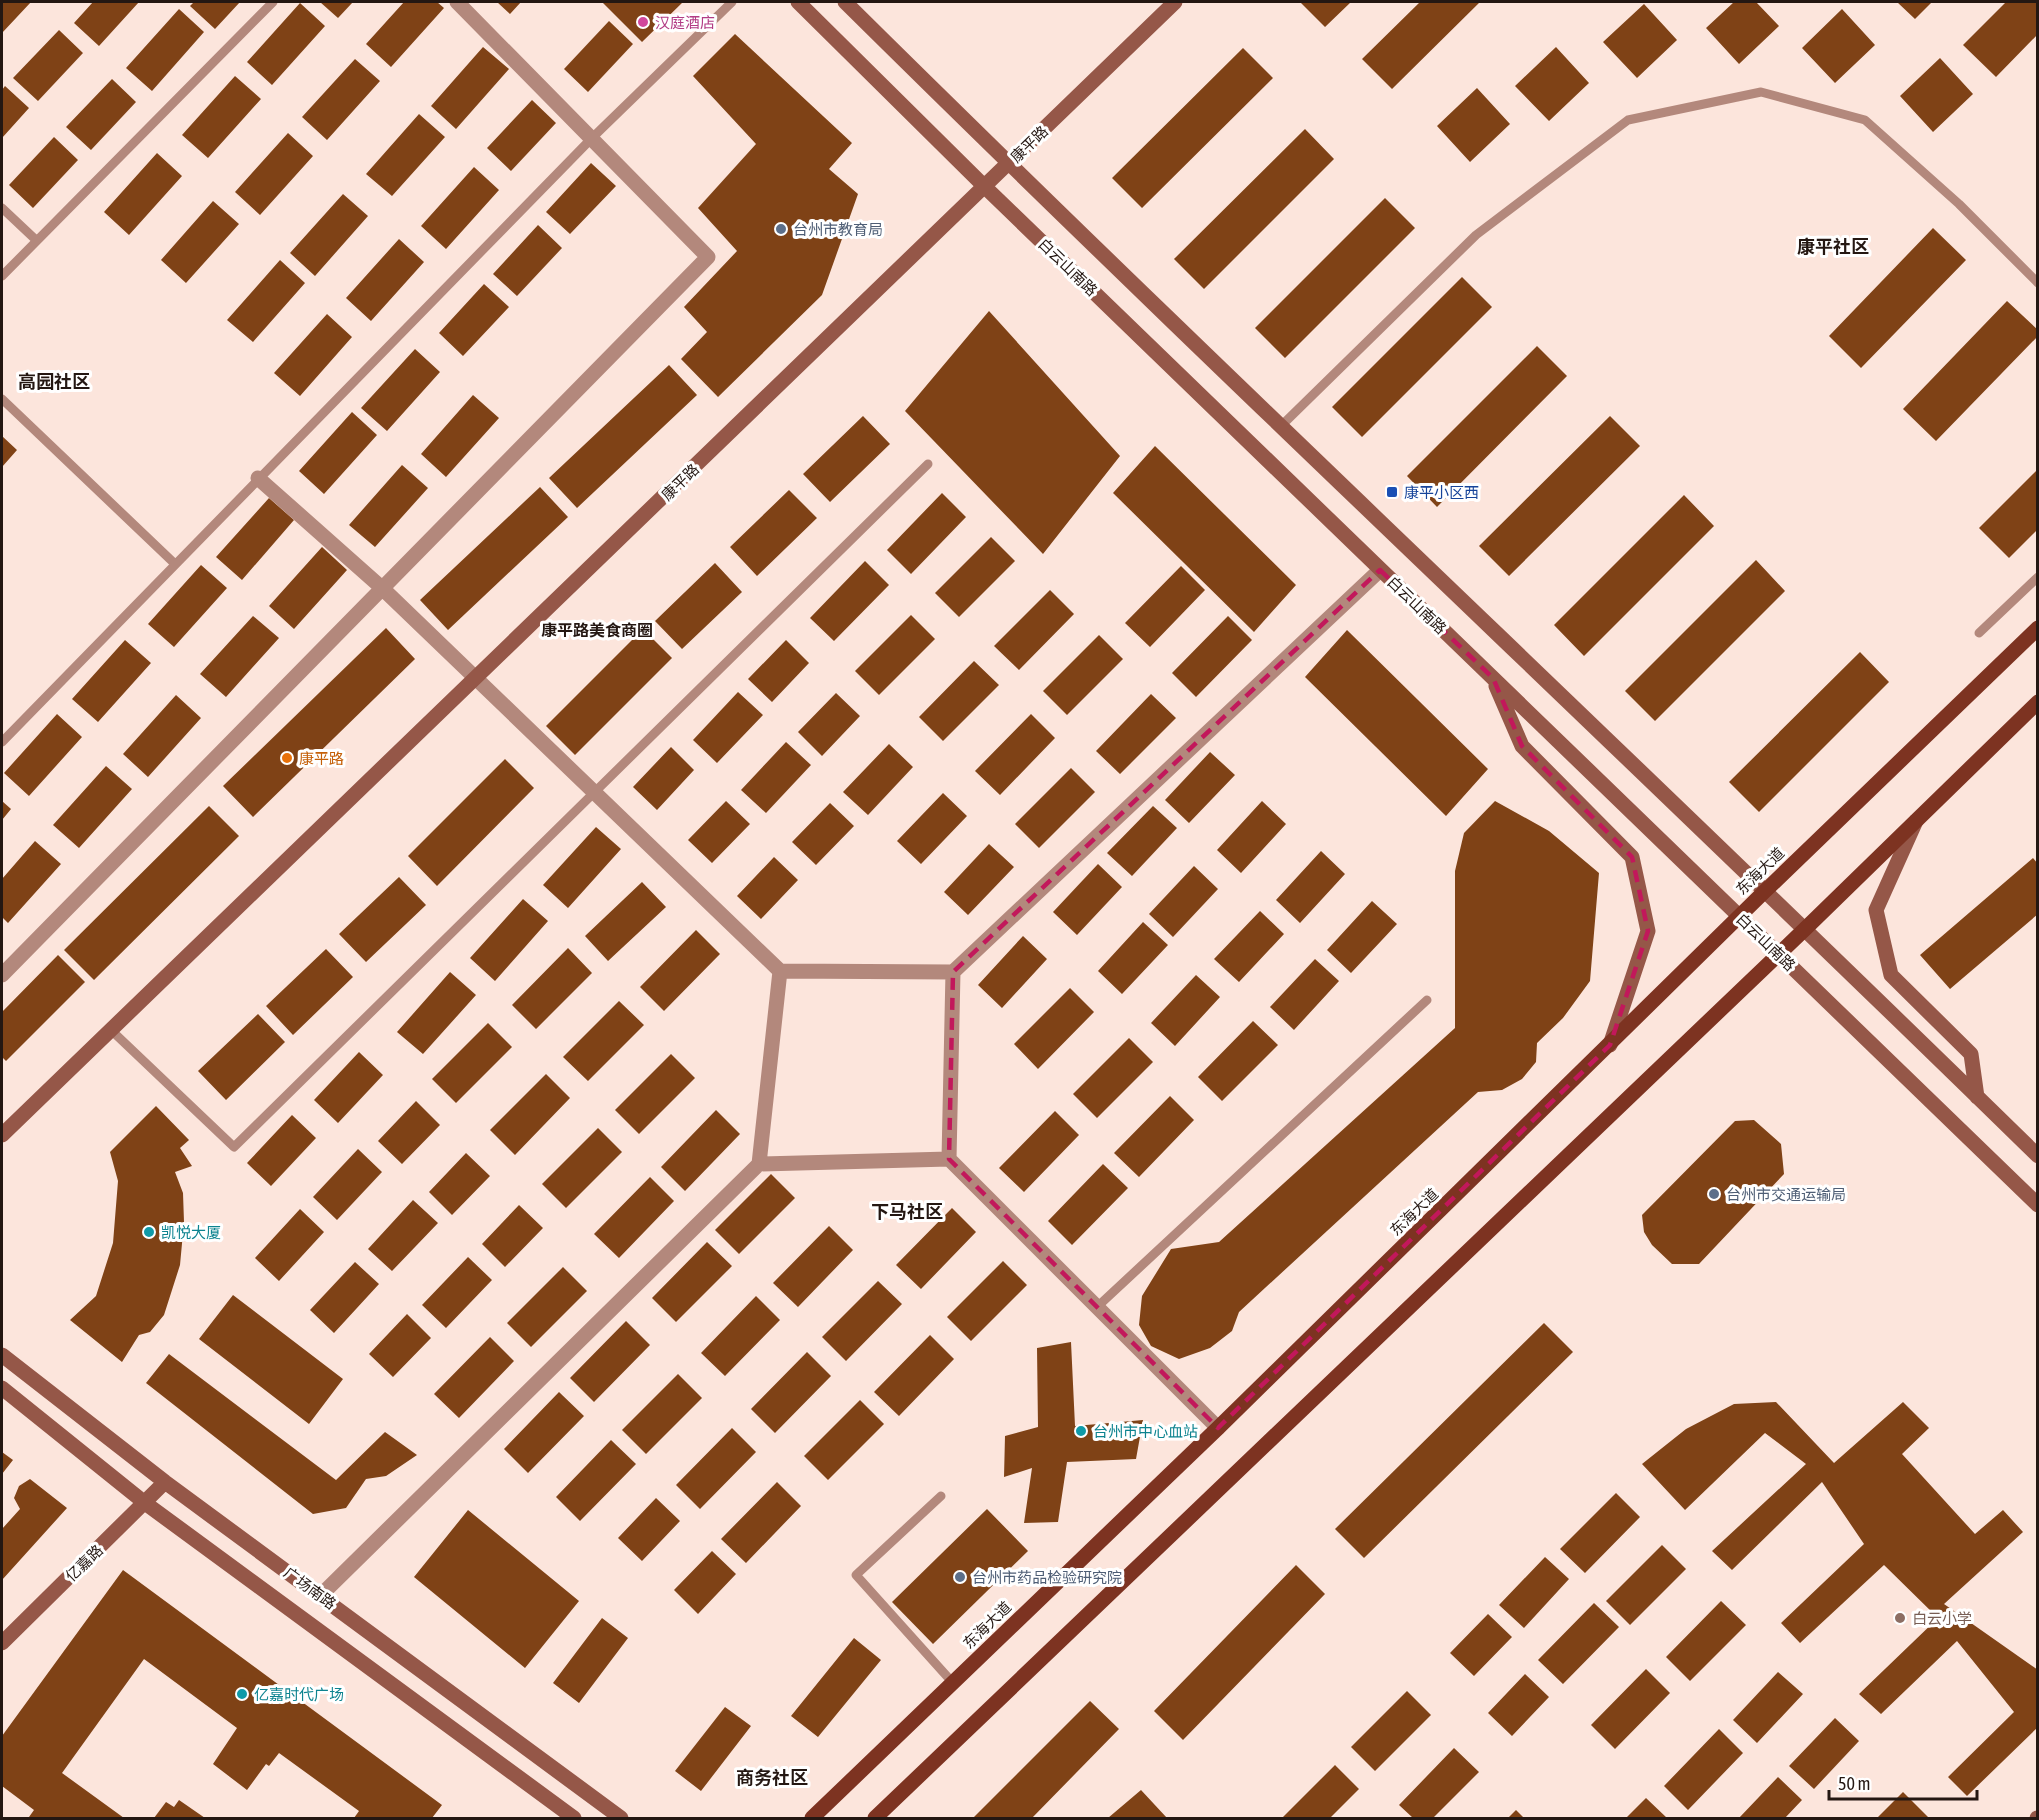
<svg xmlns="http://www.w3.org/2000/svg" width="2039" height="1820" font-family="'Asap Condensed','Noto Sans SC',sans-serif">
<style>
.building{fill:#7f4216}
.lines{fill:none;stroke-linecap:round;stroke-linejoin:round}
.lane{stroke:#b3887c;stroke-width:9}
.street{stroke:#b3887c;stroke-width:15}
.secondary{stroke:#955748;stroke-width:15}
.primary{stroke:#7d3321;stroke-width:15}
.marked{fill:none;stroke:#c2185b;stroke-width:4.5;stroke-dasharray:12 8;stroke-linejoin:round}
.hotel-dot{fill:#d1479c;stroke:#fff;stroke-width:2}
.service-dot{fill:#5c6f8a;stroke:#fff;stroke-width:2}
.transit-dot{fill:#1a4fb4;stroke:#fff;stroke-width:2}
.food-dot{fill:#e8710a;stroke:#fff;stroke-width:2}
.culture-dot{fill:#0f9aa8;stroke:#fff;stroke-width:2}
.education-dot{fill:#8d6e63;stroke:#fff;stroke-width:2}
.labels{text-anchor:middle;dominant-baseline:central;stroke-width:6;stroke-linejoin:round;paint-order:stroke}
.hotel-label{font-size:15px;fill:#b23c85;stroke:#fff;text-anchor:start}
.street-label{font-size:15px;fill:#241712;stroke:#fff}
.service-label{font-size:15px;fill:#4e5e75;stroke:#fff;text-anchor:start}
.transit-label{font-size:15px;fill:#164399;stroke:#fff;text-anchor:start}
.food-label{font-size:15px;fill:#c56008;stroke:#fff;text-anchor:start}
.culture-label{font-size:15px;fill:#0d838f;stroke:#fff;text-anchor:start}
.education-label{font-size:15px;fill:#785e54;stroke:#fff;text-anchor:start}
.neighbourhood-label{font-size:16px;font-weight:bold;fill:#241712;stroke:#fff}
.quarter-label{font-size:18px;font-weight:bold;fill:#241712;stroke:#fff}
</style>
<rect width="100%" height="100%" fill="#fce5dc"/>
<path class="building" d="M 2,2 L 31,2 L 2,33 Z
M 93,2 L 139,2 L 99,46 L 74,23 Z
M 194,2 L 240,2 L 215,29 L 190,6 Z
M 320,2 L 353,2 L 338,18 Z
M 404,2 L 437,2 L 444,8 L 391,67 L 366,44 Z
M 497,2 L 521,2 L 510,14 Z
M 602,2 L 683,2 L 642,42 Z
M 1300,2 L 1351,2 L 1325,27 Z
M 1420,2 L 1480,2 L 1392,89 L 1362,59 Z
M 1734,2 L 1756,2 L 1779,26 L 1739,64 L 1706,28 Z
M 1897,2 L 1932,2 L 1915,19 Z
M 2006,2 L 2038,2 L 2038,34 L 1996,77 L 1963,45 Z
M 300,3 L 325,26 L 272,85 L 247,62 Z
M 1644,4 L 1677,40 L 1637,78 L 1603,42 Z
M 179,9 L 204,32 L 152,91 L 126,68 Z
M 1842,9 L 1875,45 L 1835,83 L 1802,48 Z
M 609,21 L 633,44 L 588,92 L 564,69 Z
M 59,30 L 83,53 L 38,101 L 13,78 Z
M 735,34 L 852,143 L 829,169 L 858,194 L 822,295 L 718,397 L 681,359 L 707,332 L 684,307 L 737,251 L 698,208 L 756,144 L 693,76 Z
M 483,47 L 509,69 L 456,129 L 431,106 Z
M 1556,47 L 1589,83 L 1549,121 L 1515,86 Z
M 1243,48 L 1273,78 L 1142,208 L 1112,178 Z
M 1940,58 L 1973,94 L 1933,132 L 1900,96 Z
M 355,59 L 380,81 L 327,140 L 302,117 Z
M 235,76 L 261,99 L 208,158 L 182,135 Z
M 112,79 L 136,102 L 91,150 L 66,127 Z
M 5,86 L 29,108 L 2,138 L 2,90 Z
M 1477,88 L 1510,124 L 1470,162 L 1437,126 Z
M 532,100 L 556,123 L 511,171 L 487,148 Z
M 419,114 L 445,137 L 392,196 L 366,174 Z
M 1305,129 L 1334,159 L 1204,289 L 1174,259 Z
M 288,133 L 313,156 L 260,215 L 235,192 Z
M 54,137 L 78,160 L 33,208 L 9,185 Z
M 157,153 L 182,176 L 129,235 L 104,212 Z
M 591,163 L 616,186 L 570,234 L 546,212 Z
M 474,167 L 499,190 L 446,249 L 421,226 Z
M 343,194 L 368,216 L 315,276 L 290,253 Z
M 1385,198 L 1415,228 L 1285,358 L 1255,328 Z
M 213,201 L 239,224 L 186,283 L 161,260 Z
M 538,225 L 562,248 L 517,296 L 493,274 Z
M 1933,228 L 1966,260 L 1861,368 L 1829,336 Z
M 399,239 L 424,262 L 371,321 L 346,298 Z
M 280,260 L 305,283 L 253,342 L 227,320 Z
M 1462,277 L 1492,307 L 1362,437 L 1332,407 Z
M 484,284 L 509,307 L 463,356 L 439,333 Z
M 2007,301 L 2038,330 L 2038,336 L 1936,441 L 1903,409 Z
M 989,311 L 1120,456 L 1043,554 L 905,411 Z
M 327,314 L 352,337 L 300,396 L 274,373 Z
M 1537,346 L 1567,376 L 1437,507 L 1407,476 Z
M 415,349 L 440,372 L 387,431 L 361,408 Z
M 669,365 L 697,395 L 577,508 L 549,478 Z
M 473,395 L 499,418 L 446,477 L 421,454 Z
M 352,412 L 377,435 L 324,494 L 299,471 Z
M 863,416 L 890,444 L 830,502 L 803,474 Z
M 1610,416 L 1640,446 L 1509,576 L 1479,546 Z
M 2,436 L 17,450 L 2,467 Z
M 1155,446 L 1296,585 L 1254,632 L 1113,493 Z
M 402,465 L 428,488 L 375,547 L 349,525 Z
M 2038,469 L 2038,529 L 2009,558 L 1979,528 Z
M 540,487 L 568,517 L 448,630 L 420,600 Z
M 789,490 L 817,518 L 757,576 L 730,547 Z
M 942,493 L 966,517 L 911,574 L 887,550 Z
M 1684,495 L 1714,526 L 1584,656 L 1554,625 Z
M 269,498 L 294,520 L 242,580 L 216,557 Z
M 991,537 L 1015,561 L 959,617 L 935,593 Z
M 322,547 L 347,570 L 294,629 L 269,606 Z
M 1756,560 L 1785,591 L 1655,721 L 1625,691 Z
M 865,561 L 889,585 L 834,641 L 810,618 Z
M 715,563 L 742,592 L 682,649 L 655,621 Z
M 201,565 L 227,588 L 174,647 L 148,624 Z
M 1181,566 L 1205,590 L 1150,647 L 1125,623 Z
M 1050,590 L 1074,614 L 1019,670 L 994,646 Z
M 911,615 L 935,639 L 879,695 L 855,671 Z
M 253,616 L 279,638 L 226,697 L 200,674 Z
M 1228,616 L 1252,640 L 1196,697 L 1172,673 Z
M 386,628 L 415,659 L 253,817 L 223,786 Z
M 643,629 L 672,658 L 575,755 L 546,726 Z
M 1347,630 L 1488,769 L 1446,816 L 1305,677 Z
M 1099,635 L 1123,659 L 1067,715 L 1043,691 Z
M 125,640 L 151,663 L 98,722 L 72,699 Z
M 786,640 L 809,663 L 772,702 L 748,679 Z
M 1860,652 L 1889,682 L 1759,812 L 1729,782 Z
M 974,661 L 999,685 L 943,741 L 919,717 Z
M 738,692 L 763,715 L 717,763 L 693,740 Z
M 836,693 L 860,716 L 822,756 L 798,732 Z
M 1151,694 L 1176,718 L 1120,774 L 1096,751 Z
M 176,695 L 201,718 L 148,777 L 123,754 Z
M 57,714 L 82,737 L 29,796 L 4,773 Z
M 1031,714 L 1055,738 L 1000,795 L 975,771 Z
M 786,742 L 811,765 L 766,813 L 741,790 Z
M 889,744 L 913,767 L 868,815 L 843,792 Z
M 671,747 L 694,770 L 657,810 L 633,787 Z
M 1210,752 L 1235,775 L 1189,823 L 1165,800 Z
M 505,759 L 534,788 L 437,886 L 408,856 Z
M 106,766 L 132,789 L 79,848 L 53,825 Z
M 1071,768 L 1095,792 L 1039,848 L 1015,824 Z
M 943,793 L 967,816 L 921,864 L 897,841 Z
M 2,801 L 11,809 L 2,820 Z
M 726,801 L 750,824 L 712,863 L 688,840 Z
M 1262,801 L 1286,824 L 1241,873 L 1217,850 Z
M 1495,801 L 1549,831 L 1599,873 L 1590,981 L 1563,1018 L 1537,1043 L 1536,1062 L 1522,1079 L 1502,1090 L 1478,1092 L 1239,1312 L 1232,1331 L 1210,1348 L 1179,1359 L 1151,1346 L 1139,1325 L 1142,1296 L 1171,1249 L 1219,1242 L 1455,1028 L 1455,871 L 1464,833 Z
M 830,803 L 854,826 L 816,865 L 792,842 Z
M 209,806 L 239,836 L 94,980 L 64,950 Z
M 1153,806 L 1177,828 L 1132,876 L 1107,853 Z
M 596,827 L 621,849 L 568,908 L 543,885 Z
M 35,841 L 61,864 L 8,923 L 2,917 L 2,879 Z
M 989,844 L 1014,867 L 968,915 L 944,892 Z
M 1321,851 L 1345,874 L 1300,923 L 1276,900 Z
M 774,857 L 798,880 L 761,919 L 737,896 Z
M 2033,858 L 2038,864 L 2038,914 L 1950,989 L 1920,955 Z
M 1098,864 L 1122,887 L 1077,935 L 1053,912 Z
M 1194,866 L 1218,889 L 1173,937 L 1149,914 Z
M 399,877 L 426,905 L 366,962 L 339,934 Z
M 642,882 L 666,907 L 608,961 L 585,936 Z
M 523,899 L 548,921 L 495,981 L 470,958 Z
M 1372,901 L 1397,924 L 1351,973 L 1327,950 Z
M 1260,911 L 1284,934 L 1239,982 L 1214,959 Z
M 1143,922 L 1168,945 L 1122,994 L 1098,971 Z
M 696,930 L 720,954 L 664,1011 L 640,987 Z
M 1023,936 L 1047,959 L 1002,1008 L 978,985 Z
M 568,948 L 592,973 L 536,1029 L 512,1005 Z
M 326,949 L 353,977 L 293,1035 L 266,1006 Z
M 58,955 L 85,982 L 6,1061 L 2,1057 L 2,1012 Z
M 1315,959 L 1339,981 L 1294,1030 L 1270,1007 Z
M 450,972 L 476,995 L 423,1054 L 397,1032 Z
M 1196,975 L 1220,997 L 1175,1046 L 1151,1023 Z
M 1070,988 L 1094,1012 L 1038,1069 L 1014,1044 Z
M 619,1001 L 644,1025 L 588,1081 L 563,1057 Z
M 258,1014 L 285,1042 L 226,1100 L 198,1071 Z
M 1253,1021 L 1278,1045 L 1222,1101 L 1198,1077 Z
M 488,1023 L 512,1047 L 456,1103 L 432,1079 Z
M 1129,1038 L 1153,1062 L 1097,1118 L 1073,1094 Z
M 359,1052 L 383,1075 L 338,1123 L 314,1100 Z
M 671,1054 L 695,1078 L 639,1134 L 615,1110 Z
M 546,1074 L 570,1098 L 515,1155 L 490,1130 Z
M 1170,1096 L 1194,1120 L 1139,1177 L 1114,1153 Z
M 416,1101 L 440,1125 L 402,1164 L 378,1141 Z
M 156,1106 L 189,1140 L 180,1148 L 192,1166 L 175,1172 L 183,1193 L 184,1222 L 180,1265 L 164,1315 L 150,1332 L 139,1335 L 122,1362 L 70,1320 L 96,1296 L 113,1243 L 118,1181 L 110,1152 Z
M 716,1110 L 740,1134 L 685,1191 L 661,1167 Z
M 1055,1111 L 1079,1135 L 1024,1192 L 999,1168 Z
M 292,1115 L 316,1138 L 271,1186 L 247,1163 Z
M 1754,1120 L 1781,1144 L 1784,1174 L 1699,1264 L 1672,1264 L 1652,1245 L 1644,1232 L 1642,1215 L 1735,1121 Z
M 598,1128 L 622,1152 L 566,1208 L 542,1184 Z
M 358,1149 L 382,1172 L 337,1220 L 313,1197 Z
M 466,1153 L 490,1176 L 452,1215 L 429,1192 Z
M 1103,1164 L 1128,1188 L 1072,1245 L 1048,1221 Z
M 771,1174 L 795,1198 L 739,1254 L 715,1230 Z
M 650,1177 L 674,1201 L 619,1258 L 594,1234 Z
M 413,1200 L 438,1223 L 392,1271 L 368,1249 Z
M 519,1205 L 543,1228 L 505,1267 L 482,1244 Z
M 952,1208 L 976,1232 L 921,1289 L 896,1265 Z
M 300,1209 L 324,1232 L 279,1281 L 255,1258 Z
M 829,1226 L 853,1250 L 798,1307 L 773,1283 Z
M 707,1242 L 732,1266 L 676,1322 L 652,1298 Z
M 468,1257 L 492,1280 L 446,1328 L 422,1305 Z
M 1003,1261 L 1027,1285 L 971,1341 L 947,1317 Z
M 355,1262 L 379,1284 L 334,1333 L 310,1310 Z
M 563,1267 L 587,1291 L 531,1347 L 507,1323 Z
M 878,1281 L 902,1304 L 846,1361 L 822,1337 Z
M 233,1295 L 343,1379 L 309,1424 L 199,1339 Z
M 756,1296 L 780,1320 L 725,1376 L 701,1353 Z
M 407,1314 L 431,1338 L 393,1377 L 369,1354 Z
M 626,1321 L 650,1345 L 594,1402 L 570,1378 Z
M 1544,1323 L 1573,1352 L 1364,1558 L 1335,1529 Z
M 930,1335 L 954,1359 L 899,1416 L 874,1392 Z
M 490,1337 L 514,1361 L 459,1418 L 434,1394 Z
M 1071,1342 L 1075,1426 L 1143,1420 L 1136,1459 L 1067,1462 L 1058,1522 L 1024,1523 L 1032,1468 L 1004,1477 L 1005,1436 L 1038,1427 L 1037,1348 Z
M 807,1352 L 831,1376 L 775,1433 L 751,1409 Z
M 169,1354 L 336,1480 L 385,1432 L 417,1455 L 386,1476 L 366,1479 L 346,1508 L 313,1514 L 146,1383 Z
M 678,1374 L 702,1398 L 646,1454 L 622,1430 Z
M 559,1392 L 584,1416 L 528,1473 L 504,1449 Z
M 860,1400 L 884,1424 L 828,1480 L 804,1456 Z
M 1776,1402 L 1834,1463 L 1903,1402 L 1929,1428 L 1902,1454 L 1975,1534 L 2003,1510 L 2023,1532 L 1944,1604 L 2038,1670 L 2038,1727 L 1967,1796 L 1948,1777 L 2014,1712 L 1957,1641 L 1881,1714 L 1859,1694 L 1938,1618 L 1884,1565 L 1800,1643 L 1781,1623 L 1864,1544 L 1822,1482 L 1732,1570 L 1712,1551 L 1806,1464 L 1765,1433 L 1685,1510 L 1642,1464 L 1686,1429 L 1734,1404 Z
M 732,1428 L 756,1452 L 700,1509 L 676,1485 Z
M 611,1440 L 636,1464 L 580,1521 L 556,1497 Z
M 2,1452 L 13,1460 L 2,1474 Z
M 30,1479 L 67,1508 L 2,1580 L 2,1529 L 20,1509 L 14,1498 L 19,1486 Z
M 777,1482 L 801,1506 L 746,1563 L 721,1539 Z
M 1616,1493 L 1640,1517 L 1585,1573 L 1560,1549 Z
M 656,1498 L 680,1521 L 642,1561 L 618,1538 Z
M 987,1509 L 1028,1551 L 933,1644 L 892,1602 Z
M 468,1510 L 579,1601 L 525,1668 L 414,1577 Z
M 1662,1545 L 1686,1569 L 1630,1625 L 1606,1601 Z
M 712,1551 L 736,1574 L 698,1614 L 674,1590 Z
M 1545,1557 L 1569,1579 L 1524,1628 L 1499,1605 Z
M 1296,1565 L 1325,1594 L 1183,1740 L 1154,1711 Z
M 123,1570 L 442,1805 L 432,1818 L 354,1818 L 359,1811 L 279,1753 L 269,1766 L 266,1764 L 247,1790 L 213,1764 L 237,1728 L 144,1659 L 62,1773 L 124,1818 L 29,1817 L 34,1810 L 2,1786 L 2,1736 Z
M 1721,1601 L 1746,1625 L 1690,1681 L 1666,1657 Z
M 1594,1603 L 1619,1627 L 1563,1684 L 1538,1660 Z
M 1488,1614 L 1512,1637 L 1474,1676 L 1450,1653 Z
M 602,1618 L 628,1638 L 579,1703 L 553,1683 Z
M 854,1638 L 881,1660 L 818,1737 L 791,1716 Z
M 1646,1669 L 1670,1693 L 1615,1749 L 1591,1725 Z
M 1778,1672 L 1803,1694 L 1757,1743 L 1733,1720 Z
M 1525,1674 L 1549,1697 L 1512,1736 L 1488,1713 Z
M 1407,1691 L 1431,1715 L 1375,1771 L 1351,1747 Z
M 1090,1701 L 1119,1729 L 1032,1818 L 973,1818 Z
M 725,1707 L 751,1726 L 701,1791 L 675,1771 Z
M 1835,1718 L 1859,1741 L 1814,1789 L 1789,1766 Z
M 1719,1729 L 1743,1753 L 1688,1810 L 1664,1786 Z
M 1454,1748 L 1479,1772 L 1433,1818 L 1413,1818 L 1399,1805 Z
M 1335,1765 L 1359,1789 L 1330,1818 L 1282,1818 Z
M 1778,1777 L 1802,1800 L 1785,1818 L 1739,1818 Z
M 1141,1790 L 1167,1818 L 1108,1818 Z
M 1903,1792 L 1929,1818 L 1877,1818 Z
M 1646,1798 L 1667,1818 L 1626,1818 Z
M 179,1800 L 205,1818 L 154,1818 L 166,1802 L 174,1807 Z
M 1516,1810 L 1524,1818 L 1508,1818 Z"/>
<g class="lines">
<path class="lane" d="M 2,208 L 36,240
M 2,276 L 273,2
M 2,399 L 174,563
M 1280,427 L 1476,235 L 1628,120 L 1761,92 L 1865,120 L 1959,204 L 2038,283
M 1979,633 L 2038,577
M 2,742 L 592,138 L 732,2
M 111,1030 L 234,1147 L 928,464
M 1097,1307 L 1427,1000
M 941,1496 L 856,1575 L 953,1683"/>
<path class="street" d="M 258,478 L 382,588 L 780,971 L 953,972 L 949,1159 L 759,1164 L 780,971
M 953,972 L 1380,570
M 2,975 L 708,257 L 457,2
M 949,1159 L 1218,1428
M 321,1595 L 759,1164"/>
<path class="secondary" d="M 798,2 L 985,187 L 2038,1205
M 845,2 C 1238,391 1643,769 2038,1156
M 1496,686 L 1522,746 L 1632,857 L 1648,931 L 1610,1045
M 1916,821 L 1876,910 L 1891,975 L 1971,1054 L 1977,1097
M 2,1135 L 1175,2
M 2,1355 L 165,1482 L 621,1818
M 2,1388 L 145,1503 L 574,1818
M 2,1643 L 165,1482
M 2037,1818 L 2038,1818"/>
<path class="primary" d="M 812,1818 L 1218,1428 L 1765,891 L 2038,628
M 875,1818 L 1806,928 L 2038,702"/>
</g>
<path class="marked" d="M 1380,570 L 1493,678 L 1522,746 L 1632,857 L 1648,931 L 1610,1045 L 1218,1428 L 949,1159 L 953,972 Z"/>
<circle class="hotel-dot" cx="643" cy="22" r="6"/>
<g class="service-dot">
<circle cx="781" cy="229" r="6"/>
<circle cx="1714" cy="1194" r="6"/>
<circle cx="960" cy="1577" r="6"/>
</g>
<rect class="transit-dot" x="1386" y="486" width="12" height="12" rx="3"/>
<circle class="food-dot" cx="287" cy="758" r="6"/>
<g class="culture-dot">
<circle cx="149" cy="1232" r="6"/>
<circle cx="1081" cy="1431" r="6"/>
<circle cx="242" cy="1694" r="6"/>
</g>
<circle class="education-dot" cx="1900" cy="1618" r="6"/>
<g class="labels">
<g class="hotel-label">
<text x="655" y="22">汉庭酒店</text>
</g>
<g class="street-label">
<text transform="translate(1029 144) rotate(-44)">康平路</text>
<text transform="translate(1068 267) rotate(44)">白云山南路</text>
<text transform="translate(680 482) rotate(-44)">康平路</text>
<text transform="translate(1417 605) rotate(44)">白云山南路</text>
<text transform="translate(1760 871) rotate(-44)">东海大道</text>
<text transform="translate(1766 942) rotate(44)">白云山南路</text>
<text transform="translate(1414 1212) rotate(-44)">东海大道</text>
<text transform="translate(84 1563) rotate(-44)">亿嘉路</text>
<text transform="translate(310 1588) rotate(36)">广场南路</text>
<text transform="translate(987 1625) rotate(-44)">东海大道</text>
</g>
<g class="service-label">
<text x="793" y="229">台州市教育局</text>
<text x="1726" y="1194">台州市交通运输局</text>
<text x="972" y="1577">台州市药品检验研究院</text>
</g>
<g class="transit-label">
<text x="1404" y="492">康平小区西</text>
</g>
<g class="food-label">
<text x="299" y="758">康平路</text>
</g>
<g class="culture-label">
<text x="161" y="1232">凯悦大厦</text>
<text x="1093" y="1431">台州市中心血站</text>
<text x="254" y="1694">亿嘉时代广场</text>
</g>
<g class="education-label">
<text x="1912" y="1618">白云小学</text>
</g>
<g class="neighbourhood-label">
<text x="597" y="630">康平路美食商圈</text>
</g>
<g class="quarter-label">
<text x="1833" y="246">康平社区</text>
<text x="54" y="381">高园社区</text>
<text x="907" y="1211">下马社区</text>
<text x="772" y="1777">商务社区</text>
</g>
</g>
<rect width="2039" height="1820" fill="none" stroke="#241712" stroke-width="6"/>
<path d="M1829 1790v9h148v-9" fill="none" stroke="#241712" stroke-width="3"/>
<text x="1838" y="1790" font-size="18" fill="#241712" stroke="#ffffff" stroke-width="4.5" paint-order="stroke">50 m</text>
</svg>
